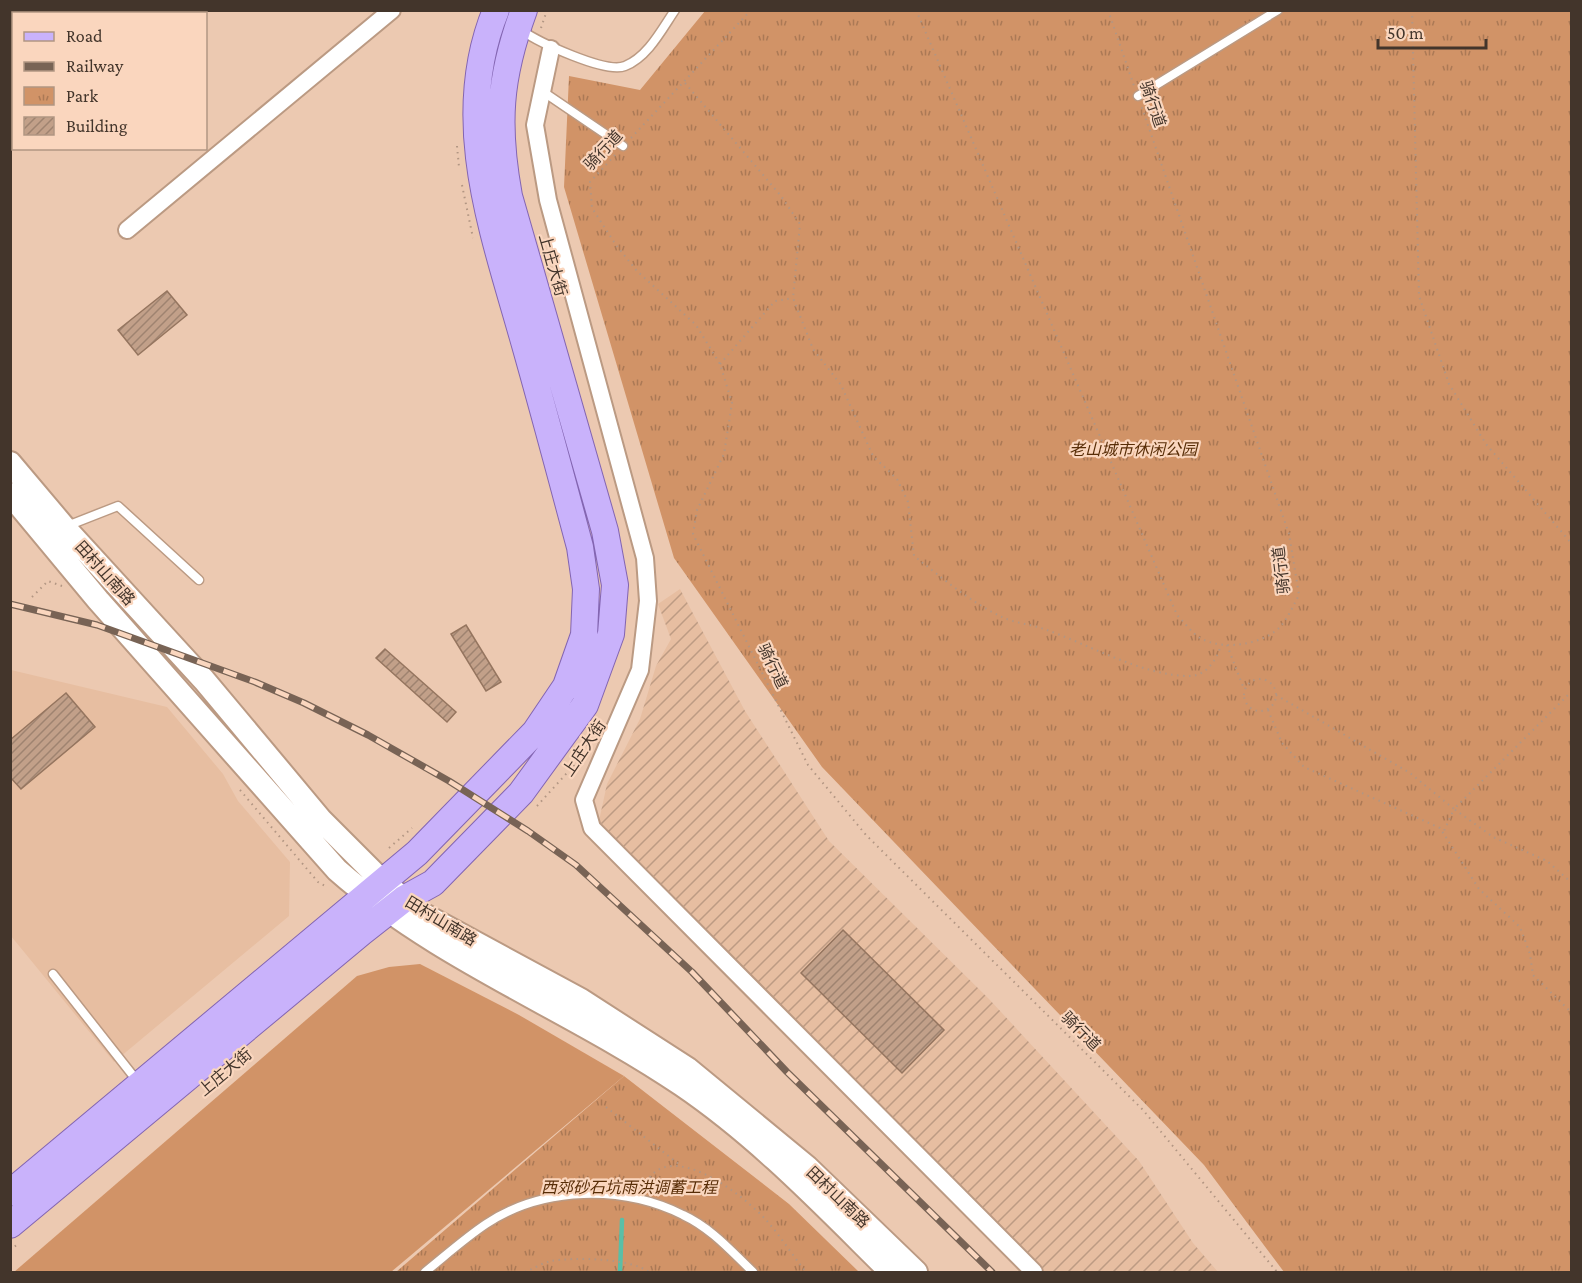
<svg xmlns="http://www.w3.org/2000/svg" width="1582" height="1283" font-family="'Crimson Pro','Noto Sans SC',serif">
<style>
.built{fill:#e7bea1}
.industrial{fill:url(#industrial-furrows)}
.grass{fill:#d19367}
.park{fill:url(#park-tufts)}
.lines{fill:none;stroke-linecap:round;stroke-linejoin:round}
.stream{stroke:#59bfa7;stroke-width:4.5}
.building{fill:url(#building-hatch);stroke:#95755f;stroke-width:1.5}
.service-casing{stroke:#bb9a83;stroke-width:11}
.minor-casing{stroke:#bb9a83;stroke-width:20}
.secondary-casing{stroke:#bb9a83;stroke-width:26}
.primary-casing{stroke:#8365b1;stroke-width:28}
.path{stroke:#b29683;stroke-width:2;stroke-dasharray:1.5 4.5;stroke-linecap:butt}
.service{stroke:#fff;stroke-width:8}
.minor{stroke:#fff;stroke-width:16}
.secondary{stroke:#fff;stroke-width:22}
.primary{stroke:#c9b2fb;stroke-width:26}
.rail-casing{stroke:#786355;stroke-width:7}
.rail{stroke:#fad6be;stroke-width:4.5;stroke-dasharray:14;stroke-linecap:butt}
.labels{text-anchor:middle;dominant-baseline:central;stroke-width:4.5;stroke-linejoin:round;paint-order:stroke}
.street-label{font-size:16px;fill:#43352b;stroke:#fad6be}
.park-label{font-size:16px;font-style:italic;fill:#582d07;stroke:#fad6be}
</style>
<defs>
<pattern id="industrial-furrows" width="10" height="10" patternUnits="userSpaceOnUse" patternTransform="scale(1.5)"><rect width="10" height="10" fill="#e7bea1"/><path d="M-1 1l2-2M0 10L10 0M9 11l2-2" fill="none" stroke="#bd9b83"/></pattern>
<pattern id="park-tufts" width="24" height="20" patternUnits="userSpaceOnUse" patternTransform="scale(1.5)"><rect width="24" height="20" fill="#d19367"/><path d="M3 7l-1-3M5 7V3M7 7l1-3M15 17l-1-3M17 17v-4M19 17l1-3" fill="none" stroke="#ab7955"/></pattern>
<pattern id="building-hatch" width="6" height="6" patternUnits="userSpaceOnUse" patternTransform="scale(1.5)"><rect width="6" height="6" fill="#c2a089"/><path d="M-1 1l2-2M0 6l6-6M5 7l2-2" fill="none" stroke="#9f8370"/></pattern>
</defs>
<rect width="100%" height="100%" fill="#ecc9b1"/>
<path class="built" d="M 11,670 L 167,707 L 223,774 L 238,801 L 290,862 L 289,916 L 114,1062 L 11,936 Z"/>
<path class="industrial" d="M 680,589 L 745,711 L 829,841 L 989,999 L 1139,1161 L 1193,1243 L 1218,1272 L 1037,1272 L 672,901 L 599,821 L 607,784 L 640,719 L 656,666 L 671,639 L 658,604 Z"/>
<path class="grass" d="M 420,964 L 519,1015 L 624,1076 L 391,1272 L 14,1272 L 357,976 L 389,967 Z"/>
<path class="park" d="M 705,11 L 1571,11 L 1571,1272 L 1284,1272 L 1204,1165 L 822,767 L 674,558 L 564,187 L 569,76 L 640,90 Z
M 624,1076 L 789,1204 L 859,1272 L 396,1272 Z"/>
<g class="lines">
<path class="stream" d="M 620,1272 L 622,1220"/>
</g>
<path class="building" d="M 167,291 L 187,315 L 138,355 L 118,330 Z
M 466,625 L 501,682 L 486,691 L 451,634 Z
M 385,649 L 456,712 L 447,722 L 376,658 Z
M 66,693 L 95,727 L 21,789 L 10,777 L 10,740 Z
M 843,930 L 944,1030 L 902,1073 L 801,973 Z"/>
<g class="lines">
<defs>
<path id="service" d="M 521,30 C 538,42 606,74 625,66 C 648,57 662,29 675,10
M 542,91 L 623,146
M 1138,96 L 1278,10
M 67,526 L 118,506 L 199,580
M 53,974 L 138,1082
M 425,1272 C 445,1256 465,1238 486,1224 C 543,1186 623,1185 683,1215 C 711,1228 731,1251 753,1272"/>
<path id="minor" d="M 551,49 L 535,125 L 548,200 L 645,558 L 648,601 L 640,670 L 584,800 L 592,828 L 1034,1272
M 127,230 L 392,10"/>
<path id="secondary" d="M 10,463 L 64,527 L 204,680 L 321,820 L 383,882 L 424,915 L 581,1000 L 688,1069 L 807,1167 L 916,1272
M 10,494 L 98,600 L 337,870 C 439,960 570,1009 682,1085 C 760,1138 825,1207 891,1272"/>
<path id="primary" d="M 10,1193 L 417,853 L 535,732 L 566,686 L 584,635 L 586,589 L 580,547 C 562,480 544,412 525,345 C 495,237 450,121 496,10
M 10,1225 L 362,932 L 404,899 L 433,883 L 521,793 L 585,705 L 611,634 L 615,585 L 605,531 L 509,196 C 496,125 499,78 524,10"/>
</defs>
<use href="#service" class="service-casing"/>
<use href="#minor" class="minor-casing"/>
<use href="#secondary" class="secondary-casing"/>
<use href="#primary" class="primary-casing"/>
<path class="path" d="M 916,10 L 1177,615 C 1184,622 1192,633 1200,638 C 1223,651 1262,645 1280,627 C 1288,618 1293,606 1299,595 L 1289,534 L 1141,105
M 1108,10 L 1134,86
M 1412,10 L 1419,296 L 1449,384 L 1486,444 L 1572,544
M 541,28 L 547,10
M 685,83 L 781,196 L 800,224 L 793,298 L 813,349 L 841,385 L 873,456 L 897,479 L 908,502 L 914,556 C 941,577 969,601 1000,616 C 1013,623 1030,624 1044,629 C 1088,644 1145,677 1191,676 C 1207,675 1217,659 1221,645
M 631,138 L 751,10
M 457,146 L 459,167
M 615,155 L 590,182 L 592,208 L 616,245 L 637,271 L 696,325 L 720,364 L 732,403 L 724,454 L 697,510 L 693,534 L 808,765 L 866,835 L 1143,1110 L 1277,1272
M 462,185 L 473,238
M 720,364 L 775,301 L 793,298
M 32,597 L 48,581 L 62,586
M 1227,645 L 1244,689
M1244 695a16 16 0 1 1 32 0a16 16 0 1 1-32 0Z
M 1572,691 L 1454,809 L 1493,837 L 1547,861 L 1572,883
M 1276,695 L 1410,773 L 1454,809 L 1443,833
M 1268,710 L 1282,743 L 1304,767 L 1440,828 L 1479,889 L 1520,927 L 1530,954 L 1533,975 L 1572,1013
M 240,790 L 318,882 L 325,886
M 537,806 L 576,763 L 593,736
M 389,848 L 412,828
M 606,1107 L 680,1165
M 644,1188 C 665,1133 744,1195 767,1221 C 781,1237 793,1256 806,1272
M 10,1250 L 18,1244
M 525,1272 C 533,1269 542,1263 551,1261 C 574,1257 630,1258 649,1272"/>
<use href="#service" class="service"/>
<use href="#minor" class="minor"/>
<use href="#secondary" class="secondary"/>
<use href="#primary" class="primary"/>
<defs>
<path id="rail" d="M 10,604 L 97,625 L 255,682 L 304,703 L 368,735 L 449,781 L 528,831 L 576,865 L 692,972 L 787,1072 L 992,1272"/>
</defs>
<use href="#rail" class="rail-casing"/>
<use href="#rail" class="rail"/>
</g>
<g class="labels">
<g class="street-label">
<text transform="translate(1153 104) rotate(71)">骑行道</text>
<text transform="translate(603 150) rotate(-47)">骑行道</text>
<text transform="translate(553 265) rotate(74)">上庄大街</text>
<text transform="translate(1281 570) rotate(-97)">骑行道</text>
<text transform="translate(105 573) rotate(48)">田村山南路</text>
<text transform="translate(773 666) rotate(64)">骑行道</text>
<text transform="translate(584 748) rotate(-56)">上庄大街</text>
<text transform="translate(441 921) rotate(31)">田村山南路</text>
<text transform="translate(1081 1031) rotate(45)">骑行道</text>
<text transform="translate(225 1072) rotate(-40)">上庄大街</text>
<text transform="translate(838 1197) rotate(44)">田村山南路</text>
</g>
<g class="park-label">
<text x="1133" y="449">老山城市休闲公园</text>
<text x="629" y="1187">西郊砂石坑雨洪调蓄工程</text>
</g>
</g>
<rect width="1582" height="1283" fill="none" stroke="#43352b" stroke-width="24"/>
<rect x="12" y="12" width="195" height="138" fill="#fad6be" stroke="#b19683" stroke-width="1.5"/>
<rect x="24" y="32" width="30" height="9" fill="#c9b2fb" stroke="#b19683" stroke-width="1.5"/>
<text x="66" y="42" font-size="18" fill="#43352b">Road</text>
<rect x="24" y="62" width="30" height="9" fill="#786355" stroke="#b19683" stroke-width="1.5"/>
<text x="66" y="72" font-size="18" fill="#43352b">Railway</text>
<rect x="24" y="87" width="30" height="18" fill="url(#park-tufts)" stroke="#b19683" stroke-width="1.5"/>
<text x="66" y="102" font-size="18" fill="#43352b">Park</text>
<rect x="24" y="117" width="30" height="18" fill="url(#building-hatch)" stroke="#b19683" stroke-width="1.5"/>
<text x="66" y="132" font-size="18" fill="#43352b">Building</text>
<path d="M1378 39v9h108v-9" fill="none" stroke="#43352b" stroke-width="3"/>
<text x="1387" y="39" font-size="18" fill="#43352b" stroke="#fad6be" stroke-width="4.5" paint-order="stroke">50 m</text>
</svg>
